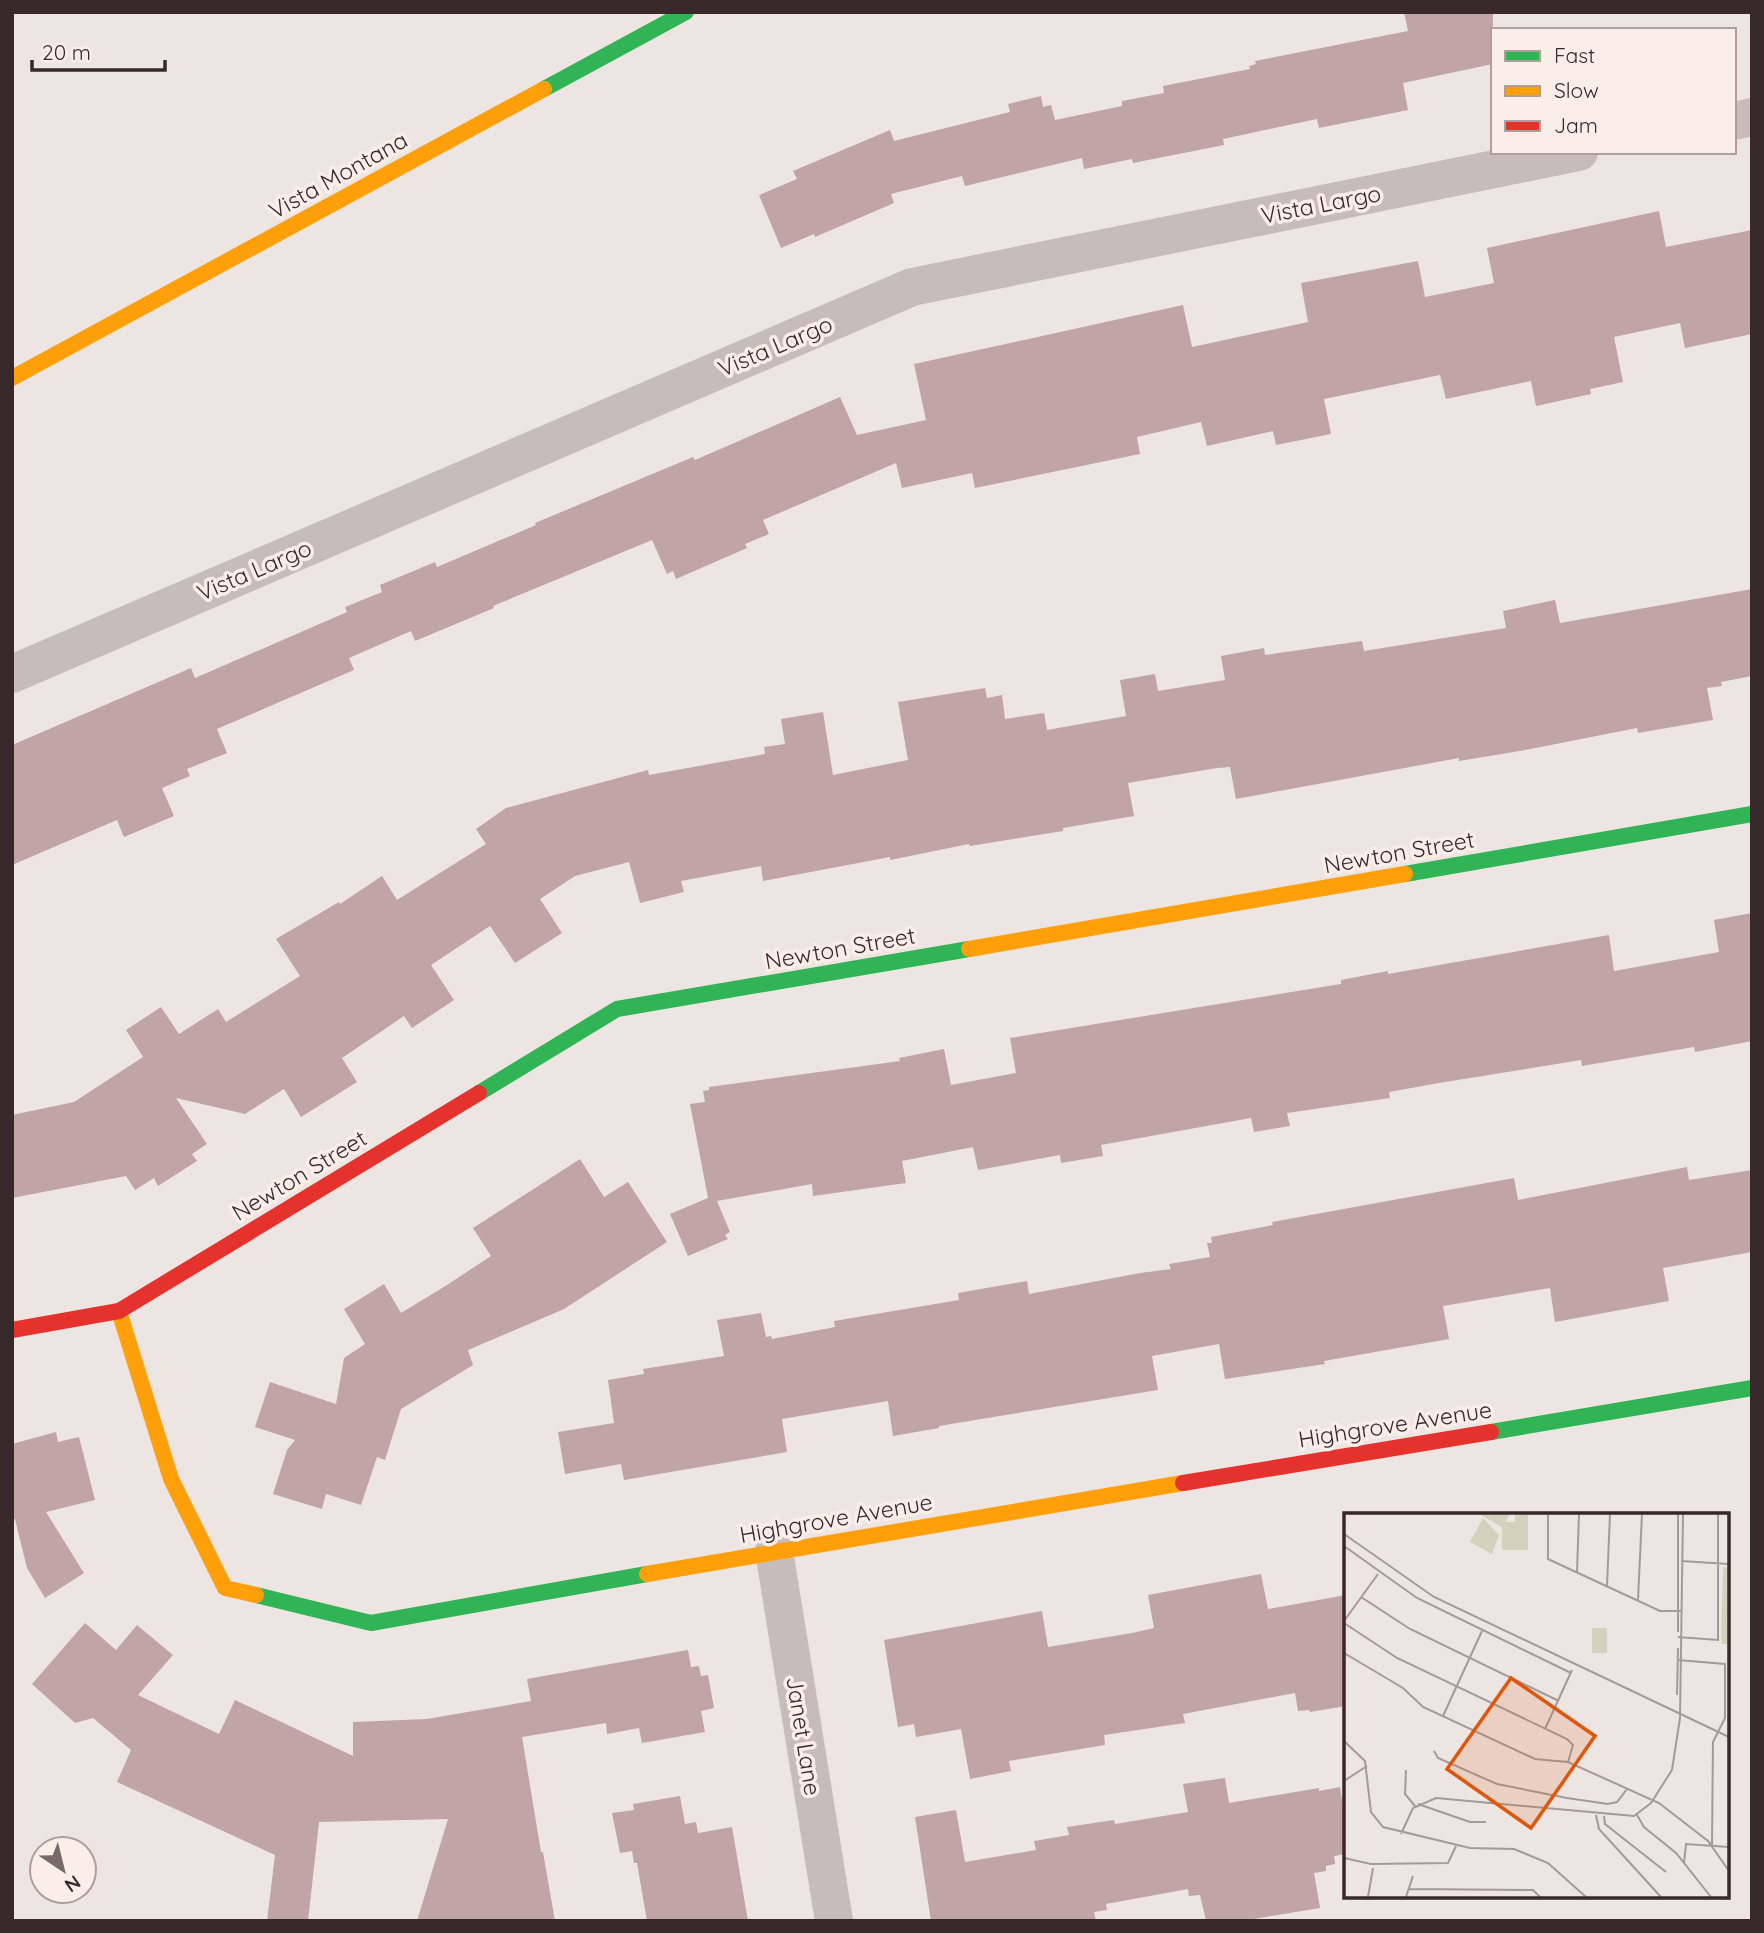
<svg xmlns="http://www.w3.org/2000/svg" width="1764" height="1933" font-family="Quicksand,sans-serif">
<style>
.building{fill:#c0a5a4}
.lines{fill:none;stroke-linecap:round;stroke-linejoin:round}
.street{stroke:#c6bdbb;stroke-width:38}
.fast{stroke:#30b455;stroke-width:16}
.slow{stroke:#ff9f0a;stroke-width:16}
.jam{stroke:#e5322d;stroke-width:16}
.labels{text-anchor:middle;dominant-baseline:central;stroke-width:7;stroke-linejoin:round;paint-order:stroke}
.street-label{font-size:23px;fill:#372929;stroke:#faeee9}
.inset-road{fill:none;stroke:#a49a98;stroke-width:2}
.view{fill:#df570d;fill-opacity:0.15;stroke:#df570d;stroke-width:3.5}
.inset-edge{fill:none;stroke:#372929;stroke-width:3.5}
</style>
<rect width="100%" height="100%" fill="#ede5e2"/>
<path class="building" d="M 1404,12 L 1493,12 L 1493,64 L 1403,83 L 1408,110 L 1319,128 L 1317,119 L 1223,139 L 1224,145 L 1133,163 L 1132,159 L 1084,169 L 1082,158 L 965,186 L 962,176 L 891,194 L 894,203 L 815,237 L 814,234 L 781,248 L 759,195 L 797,179 L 793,171 L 890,130 L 894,141 L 1010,112 L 1008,104 L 1041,96 L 1043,107 L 1051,105 L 1055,120 L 1122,106 L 1122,101 L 1164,93 L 1163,86 L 1250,69 L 1249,66 L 1256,64 L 1255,61 L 1408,31 Z
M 1659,211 L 1666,247 L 1752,230 L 1752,334 L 1685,348 L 1680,323 L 1614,337 L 1623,382 L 1590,389 L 1591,394 L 1536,406 L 1531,381 L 1446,399 L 1440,375 L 1324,399 L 1331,434 L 1276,445 L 1273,431 L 1207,446 L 1201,422 L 1137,437 L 1140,454 L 975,488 L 972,473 L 902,488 L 896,463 L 763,520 L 769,534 L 745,544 L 747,548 L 676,579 L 673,571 L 667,574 L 652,540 L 493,606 L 494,608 L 415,641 L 411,631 L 349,658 L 354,670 L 217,729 L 227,753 L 187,769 L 190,776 L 162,788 L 174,816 L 124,837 L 117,820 L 12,865 L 12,745 L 191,668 L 195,678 L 347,612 L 345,607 L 382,592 L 380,585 L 435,562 L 437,567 L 536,525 L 535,523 L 693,457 L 695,460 L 840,397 L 857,435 L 926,420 L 914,364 L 1183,305 L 1192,347 L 1308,322 L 1301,283 L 1418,261 L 1425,297 L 1494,283 L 1487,248 Z
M 1752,589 L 1752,676 L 1721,682 L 1722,686 L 1707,688 L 1713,720 L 1638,733 L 1637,728 L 1520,751 L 1459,761 L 1459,758 L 1236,799 L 1230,767 L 1217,768 L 1128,783 L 1134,816 L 1063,828 L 1063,831 L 970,846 L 969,844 L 890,860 L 890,857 L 763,881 L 761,866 L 681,881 L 684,892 L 640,903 L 629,862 L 575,876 L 540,899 L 562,933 L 515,963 L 490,926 L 431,965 L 454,1000 L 412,1028 L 404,1016 L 342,1058 L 357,1082 L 301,1117 L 284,1089 L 245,1114 L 176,1098 L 207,1144 L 192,1154 L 197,1161 L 158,1186 L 154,1178 L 135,1190 L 126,1176 L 12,1198 L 12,1115 L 74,1102 L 143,1057 L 126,1030 L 161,1007 L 179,1034 L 218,1009 L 226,1022 L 300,976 L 276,939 L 339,902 L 340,904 L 382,876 L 397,900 L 486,844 L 476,829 L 506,808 L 648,770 L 649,775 L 765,754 L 764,747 L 785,744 L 781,719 L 823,712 L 833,775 L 908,760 L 898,702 L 985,688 L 987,698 L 1002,695 L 1005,719 L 1044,713 L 1047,730 L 1126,716 L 1120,680 L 1155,674 L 1158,691 L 1225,680 L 1221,656 L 1264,648 L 1265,655 L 1362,641 L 1364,651 L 1506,628 L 1503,611 L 1555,600 L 1560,623 Z
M 1752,913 L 1752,1041 L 1695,1052 L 1694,1047 L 1582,1066 L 1581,1060 L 1439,1083 L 1389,1092 L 1390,1098 L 1287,1113 L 1290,1126 L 1254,1132 L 1251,1118 L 1101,1145 L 1103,1156 L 1061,1163 L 1060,1155 L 978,1170 L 973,1147 L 902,1161 L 906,1183 L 813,1196 L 812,1184 L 717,1201 L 730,1232 L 725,1235 L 728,1239 L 688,1256 L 670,1214 L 708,1198 L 690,1104 L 705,1102 L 703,1091 L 709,1090 L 709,1087 L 900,1061 L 899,1058 L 944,1049 L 951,1085 L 1016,1073 L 1010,1038 L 1341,984 L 1341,980 L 1388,971 L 1388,974 L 1609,935 L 1614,971 L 1719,952 L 1714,920 Z
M 580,1159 L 604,1197 L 628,1182 L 667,1242 L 564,1309 L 468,1350 L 473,1365 L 401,1409 L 385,1460 L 377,1457 L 361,1505 L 326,1494 L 322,1509 L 273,1494 L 287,1450 L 295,1440 L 255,1427 L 270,1382 L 336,1404 L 344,1358 L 365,1344 L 344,1309 L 384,1284 L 401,1313 L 447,1285 L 491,1256 L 473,1228 Z
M 1687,1167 L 1689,1180 L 1752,1170 L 1752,1252 L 1663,1268 L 1669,1301 L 1555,1322 L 1550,1288 L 1443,1306 L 1449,1339 L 1324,1361 L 1325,1364 L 1225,1379 L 1219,1344 L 1152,1356 L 1158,1390 L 939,1426 L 939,1428 L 893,1436 L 888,1401 L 782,1419 L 787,1452 L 624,1480 L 621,1464 L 565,1474 L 558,1432 L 614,1423 L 608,1380 L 644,1374 L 643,1369 L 724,1356 L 717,1320 L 761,1313 L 766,1337 L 771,1336 L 772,1339 L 835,1327 L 834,1321 L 959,1300 L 958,1293 L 1027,1281 L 1029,1294 L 1140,1273 L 1171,1269 L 1169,1264 L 1210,1257 L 1207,1243 L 1212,1243 L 1211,1237 L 1273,1225 L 1272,1222 L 1514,1178 L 1518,1200 Z
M 56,1432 L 58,1442 L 79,1437 L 95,1500 L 46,1512 L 84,1573 L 45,1598 L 27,1568 L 15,1519 L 12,1520 L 12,1444 Z
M 1261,1574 L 1268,1609 L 1346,1595 L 1346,1706 L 1310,1712 L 1309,1710 L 1298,1711 L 1295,1693 L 1183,1714 L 1185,1723 L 1104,1735 L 1105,1745 L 1009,1761 L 1011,1771 L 970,1779 L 961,1729 L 916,1737 L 914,1724 L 898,1727 L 884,1640 L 1042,1611 L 1048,1647 L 1132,1633 L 1154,1628 L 1148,1595 Z
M 85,1623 L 116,1650 L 137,1625 L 173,1655 L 138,1695 L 219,1734 L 235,1700 L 353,1756 L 353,1722 L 427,1719 L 531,1701 L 527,1679 L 688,1650 L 691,1667 L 699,1666 L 701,1676 L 708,1675 L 714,1708 L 701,1711 L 705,1732 L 642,1743 L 639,1728 L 607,1734 L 606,1723 L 522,1737 L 541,1852 L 543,1852 L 555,1921 L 417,1921 L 448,1819 L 319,1822 L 308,1921 L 267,1921 L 275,1855 L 117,1782 L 131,1750 L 93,1718 L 75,1723 L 32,1684 Z
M 1225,1778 L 1229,1803 L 1319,1788 L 1319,1791 L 1340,1787 L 1346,1825 L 1346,1854 L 1334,1856 L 1335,1864 L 1326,1866 L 1326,1871 L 1314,1873 L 1320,1908 L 1242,1921 L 1206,1921 L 1200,1895 L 1189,1896 L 1188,1889 L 1106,1904 L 1107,1910 L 1094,1912 L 1096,1921 L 931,1921 L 915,1817 L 956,1810 L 965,1862 L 1036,1850 L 1034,1841 L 1069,1835 L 1067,1827 L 1114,1820 L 1115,1824 L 1188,1812 L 1183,1784 Z
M 680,1796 L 685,1824 L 696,1822 L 698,1833 L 732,1827 L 748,1921 L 647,1921 L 637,1863 L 634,1863 L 632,1851 L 620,1853 L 612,1813 L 634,1810 L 633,1804 Z"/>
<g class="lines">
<path class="street" d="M 1734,121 L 1752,117
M 12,674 L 912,287 L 1579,152
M 774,1551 L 834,1921"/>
<path class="fast" d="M 544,89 L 686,12
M 1405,874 L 1752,814
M 479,1093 L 617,1009 L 969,949
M 1491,1432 L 1752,1388
M 256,1595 L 371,1623 L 647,1574"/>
<path class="slow" d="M 12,378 L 544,89
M 969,949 L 1405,874
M 119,1311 L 171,1479 L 225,1588 L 256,1595
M 647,1574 L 1183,1483"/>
<path class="jam" d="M 12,1330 L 119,1311 L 479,1093
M 1183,1483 L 1491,1432"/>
</g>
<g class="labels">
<g class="street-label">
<text transform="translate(338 175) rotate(-29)">Vista Montana</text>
<text transform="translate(1321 204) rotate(-11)">Vista Largo</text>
<text transform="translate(775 346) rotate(-23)">Vista Largo</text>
<text transform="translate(254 570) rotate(-23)">Vista Largo</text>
<text transform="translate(1399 852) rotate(-10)">Newton Street</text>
<text transform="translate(840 948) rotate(-10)">Newton Street</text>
<text transform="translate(299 1175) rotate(-31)">Newton Street</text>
<text transform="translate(1395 1424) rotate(-9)">Highgrove Avenue</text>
<text transform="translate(836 1518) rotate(-10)">Highgrove Avenue</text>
<text transform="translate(804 1736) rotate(81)">Janet Lane</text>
</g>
</g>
<g transform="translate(1344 1513)">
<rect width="385" height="385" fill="#ede5e2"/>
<path d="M 379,54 L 385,55 L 385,131 L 378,131 L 377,122 Z" fill="#d4d1bc"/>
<path d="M 135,1 L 166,1 L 161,9 L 171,9 L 171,1 L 184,1 L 184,37 L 158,37 L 158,14 ZM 139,5 L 155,22 L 148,41 L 126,29 ZM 248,115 L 263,115 L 263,140 L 248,140 Z" fill="#d4d1bc"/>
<path class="inset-road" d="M 204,1 L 204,46 L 316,98 L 337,98M 0,21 L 90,84 L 385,224M 0,33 L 73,85 L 227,160M 337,48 L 385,51M 233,59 L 235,1M 263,73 L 266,1M 17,84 L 66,116 L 215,188M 294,87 L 298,1M 0,108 L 34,61M 0,110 L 53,145 L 223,226 L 229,232 L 224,249M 334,119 L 334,1M 334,124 L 374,127 L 374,1M 0,140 L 59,175 L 79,194 L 191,246 L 224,249 L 315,290 L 364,328 L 385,358M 334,147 L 381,151 L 381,205 L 369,229 L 368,332M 333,182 L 334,135M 99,203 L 138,118M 336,205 L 339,1M 201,216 L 228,157M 0,228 L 21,248 L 27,299 L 39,314 L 126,335 L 170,336 L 204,350 L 242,384M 90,238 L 94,245 L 153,271 L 223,285 L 264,291 L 273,289 L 283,276M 62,257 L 61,281 L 71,293M 0,268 L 23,253M 74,291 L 126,309 L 142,309M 252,302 L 255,316 L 317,384M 293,302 L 300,314 L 332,340 L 367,384M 260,303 L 261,311 L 322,359M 57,321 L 69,295 L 92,285 L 290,303 L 307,290 L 328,257 L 336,205M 0,345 L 27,351 L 104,350 L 112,333M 340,350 L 342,331 L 385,334M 65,376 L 189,377 L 196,384M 24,384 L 29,355M 62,384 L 69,363"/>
<path class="view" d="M 167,165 L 251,223 L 187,315 L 103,256 Z"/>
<rect width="385" height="385" class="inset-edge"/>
</g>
<rect width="1764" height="1933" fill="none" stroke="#372929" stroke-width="28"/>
<rect x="1491" y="28" width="245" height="126" fill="#faeee9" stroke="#ac9f9c" stroke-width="2"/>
<rect x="1505" y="51" width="35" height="10" fill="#30b455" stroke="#ac9f9c" stroke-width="2"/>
<text x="1554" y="63" font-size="21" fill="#372929">Fast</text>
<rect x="1505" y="86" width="35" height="10" fill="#ff9f0a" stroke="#ac9f9c" stroke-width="2"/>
<text x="1554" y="98" font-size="21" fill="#372929">Slow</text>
<rect x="1505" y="121" width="35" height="10" fill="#e5322d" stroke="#ac9f9c" stroke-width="2"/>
<text x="1554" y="133" font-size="21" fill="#372929">Jam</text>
<g transform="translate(63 1870) rotate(145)"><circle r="33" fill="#faeee9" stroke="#ac9f9c" stroke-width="2"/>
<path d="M0-5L12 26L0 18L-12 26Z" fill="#776b6a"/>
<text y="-10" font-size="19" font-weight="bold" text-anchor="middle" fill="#372929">N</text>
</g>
<path d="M32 60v10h133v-10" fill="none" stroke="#372929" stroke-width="3.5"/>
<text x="42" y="60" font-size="21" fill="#372929" stroke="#faeee9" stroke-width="5" paint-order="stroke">20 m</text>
</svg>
